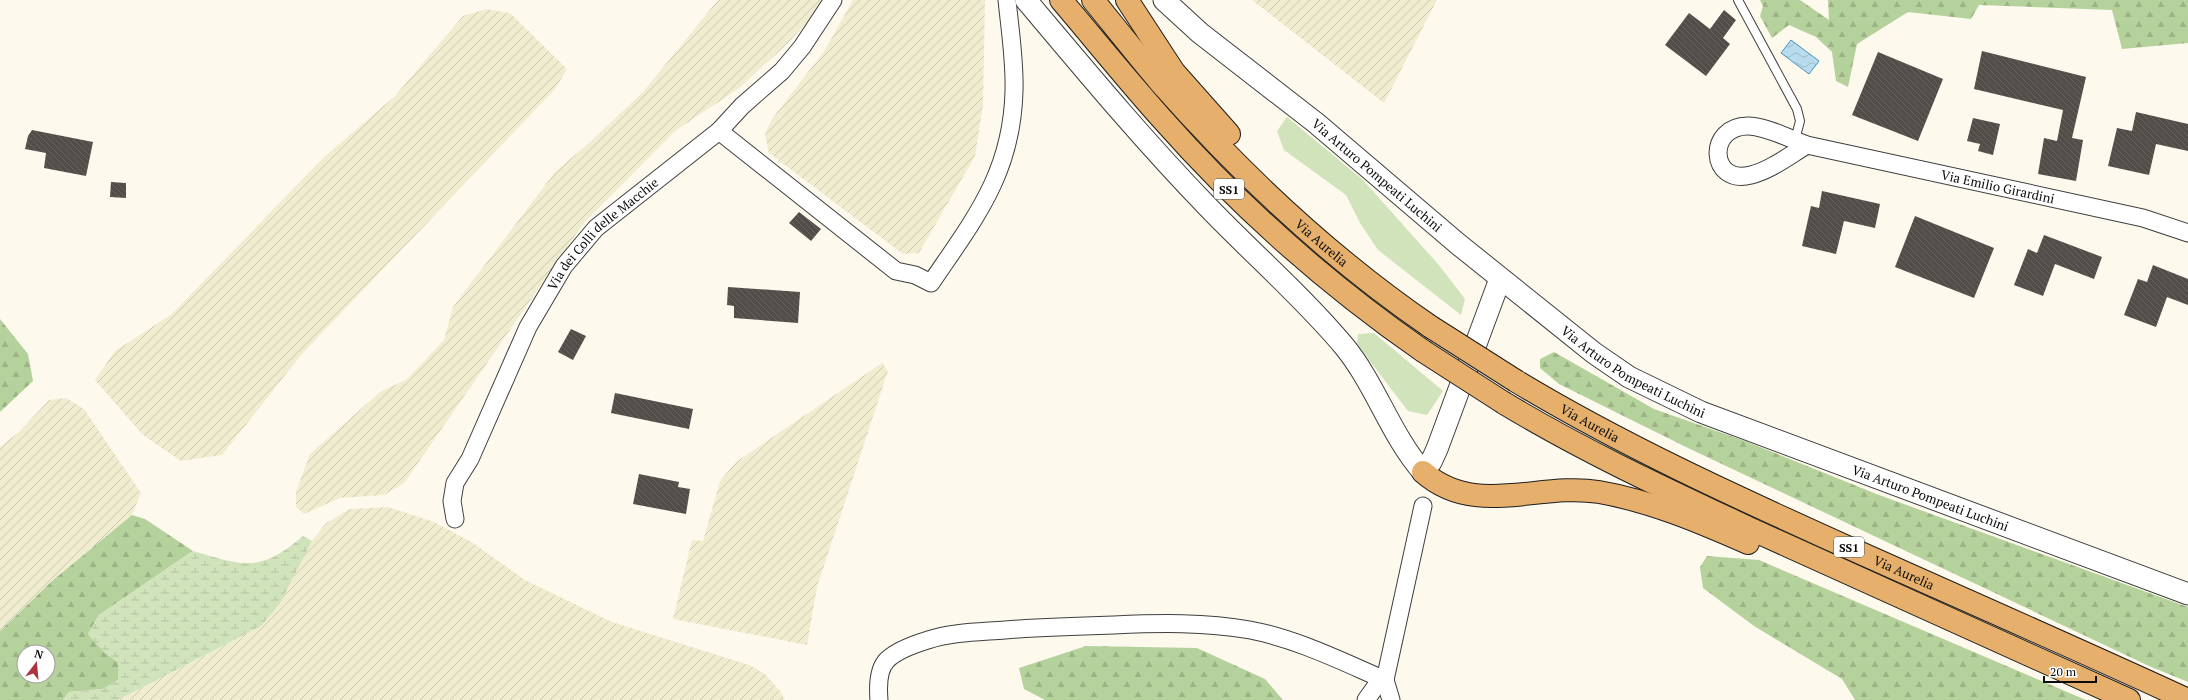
<svg xmlns="http://www.w3.org/2000/svg" width="2188" height="700" font-family="'PT Serif',serif">
<style>
.farmland{fill:url(#farmland-furrows)}
.grass{fill:#d1e3bb}
.forest{fill:url(#forest-firs);fill-rule:evenodd}
.wetland{fill:url(#wetland-marsh)}
.water{fill:url(#water-waves);stroke:#4793bc}
.building{fill:url(#building-back-hatch)}
.lines{fill:none;stroke-linecap:round;stroke-linejoin:round}
.service-casing{stroke:#3f3f3f;stroke-width:10}
.minor-casing{stroke:#3f3f3f;stroke-width:19}
.tertiary-casing{stroke:#3f3f3f;stroke-width:23}
.trunk-casing{stroke:#1d1d1d;stroke-width:24}
.service{stroke:#fff;stroke-width:8}
.minor{stroke:#fff;stroke-width:17}
.tertiary{stroke:#fff;stroke-width:21}
.trunk{stroke:#e6b06c;stroke-width:22}
.trunk-bridge-casing{stroke:#1d1d1d;stroke-width:24;stroke-linecap:butt}
.trunk-bridge{stroke:#e6b06c;stroke-width:22}
.labels{text-anchor:middle;dominant-baseline:central;stroke-width:4;stroke-linejoin:round;paint-order:stroke}
.shield{fill:#fff;stroke:#555;stroke-width:1}
.shield-label{font-size:12px;font-weight:bold;fill:#0c0c0c}
.street-label{font-size:13px;fill:#0c0c0c;stroke:#fff}
</style>
<defs>
<pattern id="farmland-furrows" width="10" height="10" patternUnits="userSpaceOnUse"><rect width="10" height="10" fill="#f0ecd0"/><path d="M-1 1l2-2M0 10L10 0M9 11l2-2" fill="none" stroke="#cdc9b1"/></pattern>
<pattern id="forest-firs" width="22" height="20" patternUnits="userSpaceOnUse"><rect width="22" height="20" fill="#b6d29c"/><path d="M5 1l3.5 6h-7zM16 11l3.5 6h-7z" fill="#9bb385"/></pattern>
<pattern id="wetland-marsh" width="20" height="14" patternUnits="userSpaceOnUse"><rect width="20" height="14" fill="#d1e3bb"/><path d="M1 5h8M5 5V1M11 12h8M15 12V8" fill="none" stroke="#b2c2a0"/></pattern>
<pattern id="water-waves" width="16" height="10" patternUnits="userSpaceOnUse"><rect width="16" height="10" fill="#b8dcee"/><path d="M0 5q4-4 8 0t8 0" fill="none" stroke="#9dbccb"/></pattern>
<pattern id="building-back-hatch" width="6" height="6" patternUnits="userSpaceOnUse"><rect width="6" height="6" fill="#534d4a"/><path d="M-1 5l2 2M0 0l6 6M5-1l2 2" fill="none" stroke="#676260"/></pattern>
</defs>
<rect width="100%" height="100%" fill="#fdf9ed"/>
<path class="farmland" d="M 718,0 L 824,0 L 819,9 L 787,44 L 738,89 L 675,131 L 583,224 L 405,482 L 384,495 L 340,498 L 304,514 L 296,507 L 296,492 L 310,454 L 380,392 L 407,379 L 444,340 L 453,307 L 555,172 L 589,143 L 643,92 Z
M 853,0 L 985,0 L 983,105 L 975,156 L 919,253 L 903,254 L 769,153 L 765,134 L 772,119 L 825,50 Z
M 1252,0 L 1437,0 L 1384,103 Z
M 486,9 L 510,13 L 567,69 L 555,89 L 301,355 L 222,455 L 181,461 L 143,435 L 95,380 L 115,351 L 172,314 L 322,159 L 395,96 L 463,16 Z
M 882,363 L 888,371 L 817,587 L 807,645 L 673,619 L 692,540 L 703,541 L 720,481 L 736,462 Z
M 66,398 L 84,409 L 141,493 L 132,515 L 52,581 L 0,631 L 0,447 L 19,432 L 49,400 Z
M 388,507 L 434,522 L 473,543 L 525,580 L 612,622 L 749,665 L 765,674 L 780,691 L 785,700 L 118,700 L 261,626 L 312,541 L 326,523 L 350,509 Z"/>
<path class="grass" d="M 1287,117 L 1362,179 L 1438,264 L 1465,299 L 1461,315 L 1378,250 L 1360,223 L 1346,195 L 1284,150 L 1277,131 Z
M 1374,333 L 1443,391 L 1427,415 L 1408,411 L 1357,344 L 1358,334 Z"/>
<path class="forest" d="M 1760,0 L 1800,0 L 1829,20 L 1828,0 L 2188,0 L 2188,43 L 2122,49 L 2112,10 L 1979,5 L 1971,19 L 1908,12 L 1857,44 L 1848,87 L 1836,81 L 1832,52 L 1816,37 L 1789,25 L 1772,38 L 1760,16 L 1763,6 Z
M 0,319 L 28,354 L 33,381 L 0,412 Z
M 1554,352 L 1654,409 L 1745,441 L 1879,495 L 2188,607 L 2188,682 L 2149,666 L 1688,448 L 1559,384 L 1540,368 L 1540,359 Z
M 132,515 L 145,519 L 193,551 L 99,615 L 88,634 L 105,653 L 118,662 L 118,680 L 103,689 L 69,692 L 63,700 L 0,700 L 0,631 L 52,581 ZM 24,652 L 48,652 L 48,676 L 24,676 Z
M 1707,556 L 1759,560 L 2086,700 L 1855,700 L 1842,679 L 1754,626 L 1703,588 L 1700,567 Z
M 1086,646 L 1197,648 L 1265,679 L 1283,700 L 1045,700 L 1024,689 L 1019,668 Z"/>
<path class="wetland" d="M 303,536 L 312,541 L 280,603 L 261,626 L 118,700 L 63,700 L 69,692 L 103,689 L 118,680 L 118,662 L 105,653 L 88,634 L 99,615 L 193,551 C 244,566 260,573 303,536 Z"/>
<path class="water" d="M 1791,40 L 1819,61 L 1809,74 L 1781,53 Z"/>
<path class="building" d="M 1724,10 L 1736,20 L 1723,38 L 1730,44 L 1706,76 L 1665,45 L 1689,13 L 1710,29 Z
M 1982,51 L 2086,77 L 2072,138 L 2083,140 L 2076,181 L 2038,174 L 2044,138 L 2057,141 L 2063,110 L 1974,89 Z
M 1878,52 L 1943,79 L 1918,141 L 1852,115 Z
M 2136,112 L 2188,124 L 2188,151 L 2156,144 L 2149,175 L 2108,166 L 2117,128 L 2132,131 Z
M 1973,118 L 2000,124 L 1993,155 L 1978,151 L 1980,144 L 1967,141 Z
M 32,130 L 93,142 L 86,176 L 44,168 L 46,153 L 25,149 L 28,136 Z
M 111,182 L 126,183 L 126,198 L 110,197 Z
M 1822,191 L 1880,204 L 1875,228 L 1844,221 L 1836,254 L 1802,246 L 1811,206 L 1819,208 Z
M 799,212 L 821,229 L 811,241 L 789,223 Z
M 1915,216 L 1994,248 L 1974,298 L 1895,267 Z
M 2044,235 L 2102,257 L 2094,279 L 2055,264 L 2043,296 L 2014,285 L 2028,249 L 2037,253 Z
M 2153,265 L 2188,279 L 2188,305 L 2167,297 L 2156,327 L 2124,315 L 2138,279 L 2147,282 Z
M 728,287 L 800,292 L 798,323 L 734,318 L 734,306 L 727,305 Z
M 571,329 L 586,336 L 573,360 L 558,352 Z
M 615,393 L 693,409 L 689,429 L 611,413 Z
M 639,474 L 679,482 L 678,487 L 690,489 L 686,514 L 633,504 Z"/>
<g class="lines">
<defs>
<path id="service" d="M 1738,0 L 1797,109 L 1800,121 L 1795,140"/>
<g id="minor">
<path d="M 719,131 L 896,271 L 915,275 L 931,283 C 975,218 1012,173 1014,91 C 1015,61 1010,30 1007,0"/>
<path id="s1" d="M 1807,145 C 1790,155 1771,170 1751,175 C 1709,186 1706,125 1749,126 C 1768,127 1790,139 1807,145 L 2143,218 L 2188,233"/>
<path id="s2" d="M 455,519 L 452,501 L 455,483 L 470,459 L 528,327 L 564,266 L 596,228 L 719,131 L 742,106 L 782,71 L 802,47 L 833,0"/>
<path d="M 879,700 C 878,688 878,669 887,660 C 897,650 915,644 928,640 C 952,632 980,632 1005,630 C 1042,627 1078,626 1114,625 C 1159,623 1205,622 1250,630 C 1297,639 1341,661 1385,680 L 1391,700"/>
<path d="M 1366,700 L 1376,686 L 1385,680 L 1423,506"/>
</g>
<g id="tertiary">
<path d="M 1026,0 C 1085,70 1143,140 1207,206 C 1252,253 1302,296 1344,346 C 1376,385 1390,434 1423,472 L 1431,462 L 1437,449 L 1500,279"/>
<path id="s3" d="M 1164,0 L 1200,33 L 1316,123 L 1458,244 L 1594,353 L 1629,377 L 1701,412 L 2188,594"/>
</g>
<g id="trunk">
<path d="M 1061,0 C 1095,40 1128,81 1163,120 C 1240,207 1328,285 1423,351"/>
<path id="s4" d="M 1093,0 C 1115,27 1137,55 1160,82 C 1241,174 1330,258 1431,327"/>
<path d="M 1127,0 L 1174,72 L 1229,134"/>
<path id="s5" d="M 1516,381 C 1622,445 1734,496 1847,547 C 1961,598 2075,648 2188,700"/>
<path d="M 1504,403 C 1585,452 1670,491 1755,531 C 1880,588 2005,644 2129,700"/>
<path d="M 1423,472 C 1475,518 1538,482 1599,492 C 1651,501 1700,522 1748,543"/>
</g>
</defs>
<use href="#service" class="service-casing"/>
<use href="#minor" class="minor-casing"/>
<use href="#tertiary" class="tertiary-casing"/>
<use href="#trunk" class="trunk-casing"/>
<use href="#service" class="service"/>
<use href="#minor" class="minor"/>
<use href="#tertiary" class="tertiary"/>
<use href="#trunk" class="trunk"/>
<defs>
<path id="trunk-bridge" d="M 1431,327 L 1516,381
M 1423,351 L 1504,403"/>
</defs>
<use href="#trunk-bridge" class="trunk-bridge-casing"/>
<use href="#trunk-bridge" class="trunk-bridge"/>
</g>
<g class="labels">
<g class="shield">
<rect x="1214" y="179" width="30" height="20" rx="3"/>
<rect x="1834" y="537" width="30" height="20" rx="3"/>
</g>
<g class="shield-label">
<text x="1229" y="189">SS1</text>
<text x="1849" y="547">SS1</text>
</g>
<g class="street-label">
<text stroke="none"><textPath href="#s3" startOffset="276">Via Arturo Pompeati Luchini</textPath></text>
<text stroke="none"><textPath href="#s1" startOffset="413">Via Emilio Girardini</textPath></text>
<text stroke="none"><textPath href="#s2" startOffset="330">Via dei Colli delle Macchie</textPath></text>
<text stroke="none"><textPath href="#s4" startOffset="334">Via Aurelia</textPath></text>
<text stroke="none"><textPath href="#s3" startOffset="600">Via Arturo Pompeati Luchini</textPath></text>
<text stroke="none"><textPath href="#s5" startOffset="85">Via Aurelia</textPath></text>
<text stroke="none"><textPath href="#s3" startOffset="924">Via Arturo Pompeati Luchini</textPath></text>
<text stroke="none"><textPath href="#s5" startOffset="433">Via Aurelia</textPath></text>
</g>
</g>
<g transform="translate(36 664) rotate(16)"><circle r="19" fill="#ffffff" stroke="#9e9e9e"/>
<path d="M0-3L7 15L0 10L-7 15Z" fill="#ab353f"/>
<text y="-6" font-size="11" font-weight="bold" text-anchor="middle" fill="#0c0c0c">N</text>
</g>
<path d="M2044 676v6h52v-6" fill="none" stroke="#0c0c0c" stroke-width="2"/>
<text x="2050" y="676" font-size="12" fill="#0c0c0c" stroke="#ffffff" stroke-width="3" paint-order="stroke">20 m</text>
</svg>
